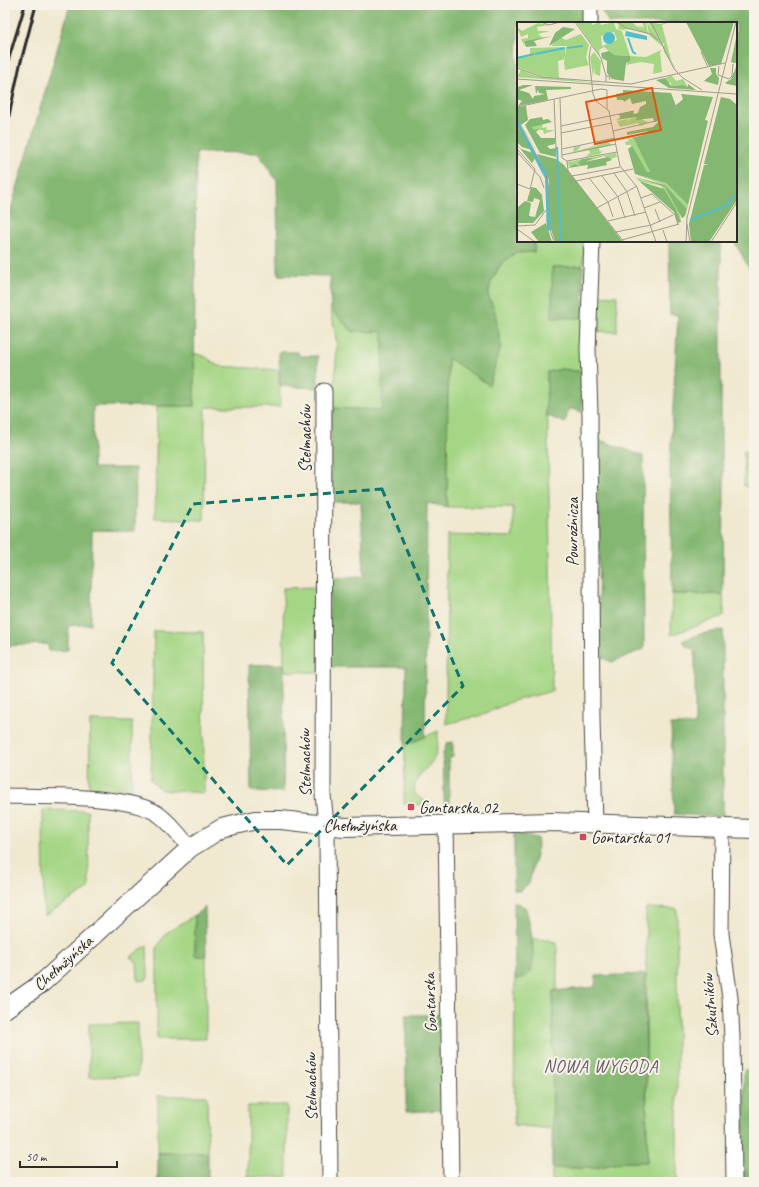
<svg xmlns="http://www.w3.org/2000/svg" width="759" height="1187" font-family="Caveat,sans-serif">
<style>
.green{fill:#a5d685;stroke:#688058}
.forest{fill:#84b772;stroke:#58714e}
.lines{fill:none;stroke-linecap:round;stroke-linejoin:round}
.minor-casing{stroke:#494744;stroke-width:17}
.tertiary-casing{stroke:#494744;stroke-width:20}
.minor{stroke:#fff;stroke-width:15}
.tertiary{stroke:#fff;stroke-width:18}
.rail{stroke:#2b2b2b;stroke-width:3}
.marked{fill:none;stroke:#0f766e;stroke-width:3;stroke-dasharray:8 5;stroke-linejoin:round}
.poi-dot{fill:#d1495b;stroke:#f7f3e8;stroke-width:1.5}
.labels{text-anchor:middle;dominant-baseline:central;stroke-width:4;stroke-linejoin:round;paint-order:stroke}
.street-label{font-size:17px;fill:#2b2b2b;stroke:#f7f3e8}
.poi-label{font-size:17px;fill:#2b2b2b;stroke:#f7f3e8;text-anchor:start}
.neighbourhood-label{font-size:18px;letter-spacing:1px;fill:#69596a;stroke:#f7f3e8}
.inset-river{fill:none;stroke:#52becc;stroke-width:2}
.inset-road{fill:none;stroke:#a19c8d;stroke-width:1}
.view{fill:#df570e;fill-opacity:0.15;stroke:#df570e;stroke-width:2}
.inset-edge{fill:none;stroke:#2b2b2b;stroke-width:2}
</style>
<rect width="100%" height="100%" fill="#f7f3e8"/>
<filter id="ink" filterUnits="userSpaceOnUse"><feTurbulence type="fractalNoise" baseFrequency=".025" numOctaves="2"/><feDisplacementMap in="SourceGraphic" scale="8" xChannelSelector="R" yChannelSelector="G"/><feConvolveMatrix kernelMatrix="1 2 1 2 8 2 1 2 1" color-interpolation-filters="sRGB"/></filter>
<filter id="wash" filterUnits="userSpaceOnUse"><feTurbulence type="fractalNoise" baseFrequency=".012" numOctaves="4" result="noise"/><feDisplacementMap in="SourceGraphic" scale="16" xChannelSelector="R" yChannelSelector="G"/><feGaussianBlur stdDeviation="0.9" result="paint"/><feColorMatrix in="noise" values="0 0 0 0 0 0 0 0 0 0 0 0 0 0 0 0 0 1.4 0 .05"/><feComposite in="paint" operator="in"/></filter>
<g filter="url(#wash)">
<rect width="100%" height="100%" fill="#f0e8cf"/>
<path class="green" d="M 534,241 L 584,241 L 583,266 L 552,267 L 584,318 L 583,372 L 562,369 L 547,372 L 552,691 L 513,701 L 479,716 L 446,724 L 447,535 L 513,537 L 513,507 L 447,507 L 448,357 L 489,384 L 495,312 L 488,295 L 491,282 L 501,264 L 515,253 L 534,252 Z
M 596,295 L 617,296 L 617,332 L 593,331 Z
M 331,309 L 352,331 L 383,331 L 383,410 L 331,408 L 331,388 L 335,380 L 337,344 Z
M 194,353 L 206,357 L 218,366 L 279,370 L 280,407 L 205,407 L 204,520 L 155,518 L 157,406 L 194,406 Z
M 744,451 L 754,454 L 754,488 L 744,486 Z
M 319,587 L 320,673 L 284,671 L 283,588 Z
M 672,594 L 723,594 L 724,616 L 671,635 Z
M 154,631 L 203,632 L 204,793 L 161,790 L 151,780 Z
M 90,721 L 132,722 L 132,790 L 89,788 Z
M 438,731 C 438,738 438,747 436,754 C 432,768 408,778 416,795 L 430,805 L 404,804 L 405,745 Z
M 43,810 L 88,811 L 89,889 L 44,916 Z
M 646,908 L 677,909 L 677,1182 L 552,1182 L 552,1168 L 595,1168 L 622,1162 L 647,1162 Z
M 195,915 L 195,956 L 206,956 L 206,1039 L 157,1039 L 157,947 L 166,933 Z
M 532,939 L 549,940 L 557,943 L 557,990 L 553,991 L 553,1129 L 514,1125 L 515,979 L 522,978 L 532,963 Z
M 147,945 L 148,977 L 146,980 L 138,981 L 137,962 L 130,957 Z
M 138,1023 L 138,1076 L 89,1077 L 89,1024 Z
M 158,1096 L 207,1096 L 208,1153 L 158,1153 Z
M 287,1105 L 287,1177 L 248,1177 L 248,1106 Z"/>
<path class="forest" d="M 70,5 L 585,5 L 585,23 L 518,23 L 515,199 L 518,199 L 518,241 L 534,241 L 534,252 L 515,253 L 501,264 L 491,282 L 488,295 L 495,312 L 501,346 L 489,385 L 448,358 L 447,507 L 427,503 L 425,737 L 405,745 L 406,667 L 328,667 L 330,578 L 364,577 L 361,502 L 331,502 L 331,408 L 382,410 L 383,332 L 352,331 L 331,309 L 330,276 L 278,275 L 277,181 L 258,153 L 196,152 L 194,406 L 93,406 L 93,468 L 136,468 L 135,531 L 92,530 L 91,624 L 68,626 L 68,650 L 49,651 L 48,644 L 5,646 L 5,230 Z
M 598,5 L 754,5 L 754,277 L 734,241 L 736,241 L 736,23 L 609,23 Z
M 669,241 L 721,241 L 721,444 L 724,480 L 723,594 L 672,594 L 670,464 L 678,315 L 670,314 Z
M 583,266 L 584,318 L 552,318 L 552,267 Z
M 279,352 L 298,352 L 299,356 L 318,356 L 318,388 L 280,386 Z
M 562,369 L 583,372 L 582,412 L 569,408 L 565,423 L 546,415 L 547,372 Z
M 595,438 L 643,456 L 644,649 L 612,662 L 603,658 L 598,625 L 599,534 Z
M 723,630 L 723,817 L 674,814 L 671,725 L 695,725 L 695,650 L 687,646 L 682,641 L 701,634 Z
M 284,664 L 283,792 L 251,791 L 249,665 Z
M 453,742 L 453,757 L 449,759 L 449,806 L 445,806 L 444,799 L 443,753 L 447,743 Z
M 514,833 L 537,838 L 538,846 L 529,883 L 520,891 L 514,890 Z
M 514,902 L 525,907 C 530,920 538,962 529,973 C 525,978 520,979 515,979 Z
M 205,907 L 206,956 L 195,956 L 195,915 Z
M 645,974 L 647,1162 L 622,1162 L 595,1168 L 552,1168 L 553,991 L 595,987 L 596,976 Z
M 406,1015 L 442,1015 L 443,1110 L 406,1112 Z
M 744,1070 L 754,1070 L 754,1182 L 744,1182 Z
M 158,1153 L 208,1153 L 208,1182 L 158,1182 Z"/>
</g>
<g filter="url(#ink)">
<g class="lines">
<defs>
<path id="minor" d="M 590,5 L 590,23
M 592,241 L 588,349 L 590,415 L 592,720 L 595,823
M 324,391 L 323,794 L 327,835 L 330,1182
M 5,796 C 43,797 128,794 158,814 C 171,823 180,836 190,848
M 446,823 L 451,1182
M 722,828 L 721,934 L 730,998 L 732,1038 L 734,1182"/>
<path id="tertiary" d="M 5,1009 L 42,983 L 190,848 L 222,828 L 256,820 L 281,820 L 344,827 L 552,822 L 754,829"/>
</defs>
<use href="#minor" class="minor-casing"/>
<use href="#tertiary" class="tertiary-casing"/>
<use href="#minor" class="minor"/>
<use href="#tertiary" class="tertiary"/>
<path class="rail" d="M 5,13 L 7,5
M 5,71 L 25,5
M 5,134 L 20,65 L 36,5"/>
</g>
</g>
<path class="marked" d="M 382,489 L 463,686 L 287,865 L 112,663 L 193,504 Z"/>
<g class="poi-dot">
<rect x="407" y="803" width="8" height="8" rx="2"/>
<rect x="579" y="833" width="8" height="8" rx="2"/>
</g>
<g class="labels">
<g class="street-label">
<text transform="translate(305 439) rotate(-90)">Stelmachów</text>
<text transform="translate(572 532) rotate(-90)">Powroźnicza</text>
<text transform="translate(305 763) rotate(-91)">Stelmachów</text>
<text x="360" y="825">Chełmżyńska</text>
<text transform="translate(63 963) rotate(-42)">Chełmżyńska</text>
<text transform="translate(430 1003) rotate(-92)">Gontarska</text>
<text transform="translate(710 1006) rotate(-95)">Szkutników</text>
<text transform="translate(311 1087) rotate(-91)">Stelmachów</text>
</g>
<g class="poi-label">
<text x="419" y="807">Gontarska 02</text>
<text x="591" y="837">Gontarska 01</text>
</g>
<g class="neighbourhood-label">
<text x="601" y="1066">NOWA WYGODA</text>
</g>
</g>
<g transform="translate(517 22)">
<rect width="220" height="220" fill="#f0e8cf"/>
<path d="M 59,0 L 79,0 L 75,1 L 75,3 L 83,0 L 84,3 L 97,0 L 99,7 L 105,9 L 113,34 L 129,35 L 144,28 L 145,29 L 143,29 L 145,50 L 136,52 L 137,42 L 124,40 L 109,43 L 113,34 L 97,33 L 87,25 L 82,28 L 83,34 ZM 97,10 L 100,18 L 85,24 L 84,14 ZM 98,0 L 115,0 L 119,4 L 130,8 L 121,4 L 127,5 L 125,0 L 129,0 L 131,12 L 114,7 L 106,7 L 111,9 L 101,7 L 102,3 ZM 130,0 L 140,15 L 131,0 L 143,2 L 152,0 L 145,3 L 154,38 L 161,51 L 147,30 L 146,24 L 148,21 L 145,22 L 143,17 L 146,25 L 132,13 ZM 21,1 L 32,3 L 20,5 L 21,9 L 33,9 L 21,12 L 26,16 L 7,19 L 8,25 L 4,17 L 11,16 L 11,12 L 4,15 L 0,5 L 5,9 ZM 64,12 L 72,23 L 69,35 L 72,43 L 48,48 L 47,41 L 50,18 L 49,24 L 34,24 L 43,15 L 49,18 ZM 48,25 L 48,37 L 41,39 L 42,56 L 24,54 L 0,45 L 0,35 L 13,33 L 13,26 ZM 77,30 L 84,39 L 83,54 L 78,52 L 77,45 L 76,55 L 73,35 ZM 4,48 L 19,54 L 91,62 L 0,55 ZM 154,53 L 159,59 L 166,57 L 171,65 L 166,63 L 154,64 L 154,61 L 149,60 L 148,56 ZM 120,95 L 131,100 L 124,104 L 121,101 L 103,105 L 100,99 L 111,97 L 111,101 L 112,97 ZM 26,102 L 25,106 L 30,105 L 29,108 L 38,108 L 27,112 L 26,108 L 17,108 L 14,104 ZM 110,116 L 117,117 L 133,150 L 130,151 L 114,123 L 109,123 L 108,120 L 112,119 ZM 91,120 L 95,123 L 82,126 L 83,130 L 86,128 L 83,132 L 68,135 L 73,131 L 72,128 L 56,130 L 57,125 L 64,124 L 60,129 ZM 99,131 L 100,135 L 93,137 L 87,134 L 68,140 L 66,137 L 62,141 L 64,144 L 57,142 L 52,145 L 51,140 L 55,139 L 57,142 L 56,139 ZM 118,152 L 149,161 L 171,183 L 170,187 L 148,163 ZM 119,156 L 148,165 L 162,186 L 164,200 L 159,187 L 144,164 L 122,159 Z" fill="#a5d685" fill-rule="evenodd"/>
<path d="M 169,0 L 217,0 L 204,42 L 192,44 ZM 46,5 L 58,7 L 32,24 L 38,11 ZM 220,12 L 220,41 L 217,41 L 214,40 ZM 35,14 L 17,19 L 20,24 L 9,25 L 7,19 ZM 92,29 L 97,33 L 113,34 L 113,39 L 109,41 L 107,59 L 95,57 L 90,51 L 90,39 L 85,36 L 84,31 ZM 220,43 L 220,64 L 210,62 L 208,61 L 214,57 ZM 193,46 L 199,46 L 199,52 L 202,56 L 201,63 L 187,59 L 195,52 ZM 148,56 L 154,64 L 166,63 L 171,65 L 171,62 L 179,68 L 152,66 L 139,58 ZM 6,63 L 16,63 L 2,68 L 12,71 L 16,77 L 17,74 L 28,72 L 22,71 L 21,68 L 19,72 L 18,64 L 54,65 L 54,67 L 29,68 L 31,78 L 1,84 L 5,79 L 0,77 L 1,65 ZM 106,68 L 154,71 L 159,84 L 143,99 L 166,77 L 164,72 L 196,75 L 188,98 L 191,99 L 171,183 L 149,161 L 118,152 L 111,127 L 115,124 L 130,150 L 133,150 L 117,117 L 114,116 L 126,113 L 131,109 L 110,113 L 110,110 L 136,105 L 142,99 L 137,100 L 136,96 L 119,98 L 120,95 L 99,98 L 103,96 L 102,92 L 116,89 L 117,92 L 121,91 L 123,85 L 129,82 L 129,79 L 115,82 L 113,76 L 107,80 L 106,78 L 100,78 L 99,72 L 106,71 ZM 204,75 L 213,77 L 220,83 L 220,178 L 192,220 L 174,220 L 172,202 L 187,143 L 192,142 L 187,142 ZM 9,84 L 11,98 L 4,103 L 20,130 L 0,98 L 0,85 ZM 25,95 L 26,98 L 31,97 L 35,100 L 15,105 L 17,108 L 22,107 L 19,110 L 24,116 L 38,116 L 38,122 L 30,124 L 33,127 L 39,126 L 39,135 L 23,131 L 8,103 L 13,97 ZM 0,102 L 2,107 L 15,128 L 5,125 L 0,120 ZM 0,123 L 4,127 L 16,131 L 19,135 L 15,141 ZM 20,132 L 39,137 L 47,143 L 106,220 L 38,220 L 31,198 L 32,158 ZM 91,135 L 95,138 L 89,140 L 90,143 L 70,147 L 71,143 L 51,146 L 57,142 L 64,144 L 61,141 L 65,137 L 76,136 L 68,140 ZM 118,155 L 148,163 L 170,187 L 168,194 L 165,196 L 148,165 ZM 122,159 L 147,167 L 159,187 L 164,200 L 161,201 L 157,190 ZM 14,165 L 19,166 L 25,173 L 27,189 L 16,201 L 0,201 L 0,186 L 8,179 L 14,181 L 12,194 L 18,195 L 23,178 L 17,176 L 16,180 L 10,179 ZM 29,201 L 35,220 L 22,220 L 14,210 Z" fill="#84b772"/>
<path d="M 109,9 L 130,14 L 130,18 L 108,14 ZM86 16a6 6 0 1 1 12 0a6 6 0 1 1-12 0Z" fill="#52becc"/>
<path class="inset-river" d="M 111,16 L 116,30 L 119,32M 50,26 L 66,24M 18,32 L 48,26M 0,36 L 17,32M 0,99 L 30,153 L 33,208M 0,101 L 29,156 L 31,209M 40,125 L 41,147M 41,148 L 43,205M 173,198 L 211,183 L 212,178 L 220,172M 43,207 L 44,220"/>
<path class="inset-road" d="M 24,0 L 32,3 L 43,0M 58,0 L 84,36 L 89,54M 101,0 L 109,6 L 134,12 L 141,18M 134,0 L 157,47 L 166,56 L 185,68M 74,24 L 72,35 L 76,72 L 79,79 L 92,89 L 103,144 L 120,165 L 139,220M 184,30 L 191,45M 202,44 L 201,53 L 212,57 L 215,54 L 216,42M 0,46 L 25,55 L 114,62 L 208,41M 0,57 L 220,72M 89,60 L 89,54 L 92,54 L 93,58M 43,76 L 45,136 L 50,139M 37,77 L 39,126M 0,85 L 84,67 L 90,68 L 90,87M 0,100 L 29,153 L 32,168 L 30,199 L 37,220M 44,104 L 117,89M 96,109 L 143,98 L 162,81M 44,111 L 95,101M 0,127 L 18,147 L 13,167 L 0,162M 45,127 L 98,116M 0,130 L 23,155 L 27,166M 45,133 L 99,122M 50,139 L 51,149 L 107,220M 50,139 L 100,130M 97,151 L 110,170 L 118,194M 55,154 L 103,145M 85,154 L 101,175 L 108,196M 72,156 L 91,180 L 96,195M 59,159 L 116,147M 124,176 L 135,172 L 158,193 L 161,203M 80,186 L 120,164M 127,186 L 143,180M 138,187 L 143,200M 91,199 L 129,190M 170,202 L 173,220M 0,204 L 18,203 L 29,188M 0,207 L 18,220M 146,208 L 150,220M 99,210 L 134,203 L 156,193M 105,218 L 162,202M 169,220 L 170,196 L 219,0M 194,220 L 220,180"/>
<path class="view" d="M 135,66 L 144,108 L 78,122 L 69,80 Z"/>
<rect width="220" height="220" class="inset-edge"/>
</g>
<rect width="759" height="1187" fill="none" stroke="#f7f3e8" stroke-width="20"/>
<path d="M20 1161v6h97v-6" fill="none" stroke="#2b2b2b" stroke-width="2"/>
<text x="26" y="1161" font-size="12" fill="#2b2b2b" stroke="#f7f3e8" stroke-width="3" paint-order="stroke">50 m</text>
</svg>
